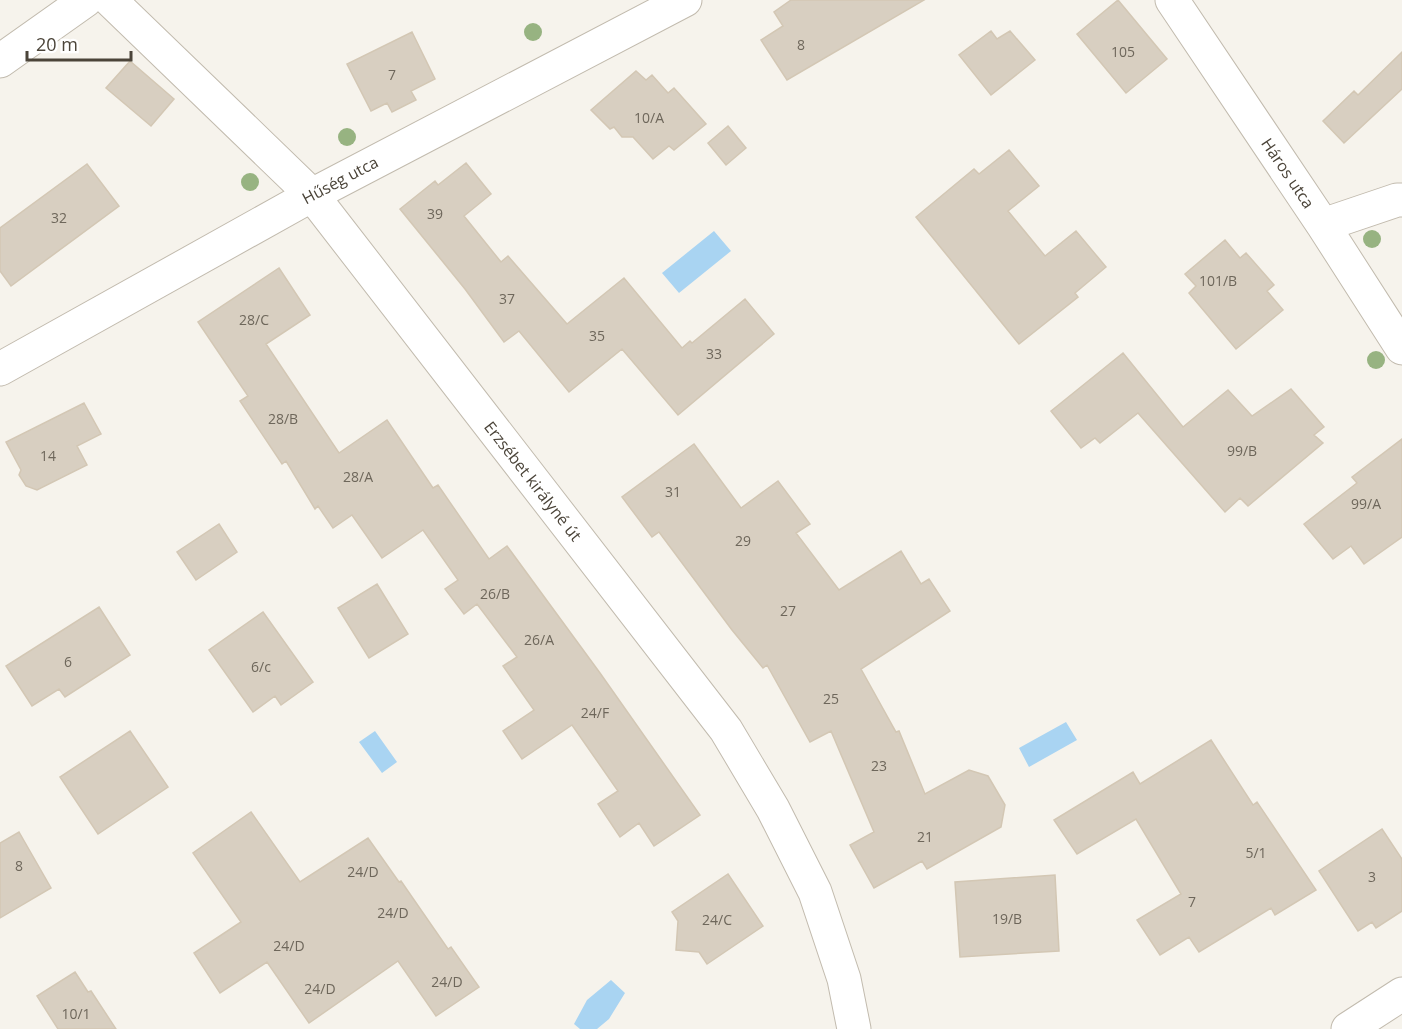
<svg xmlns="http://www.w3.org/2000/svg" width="1402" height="1029" font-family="'Open Sans',sans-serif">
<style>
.water{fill:#a9d4f2}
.building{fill:#d8cfc1;stroke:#d3c7b4;stroke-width:1.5}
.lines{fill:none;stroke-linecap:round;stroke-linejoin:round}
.minor-casing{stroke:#c2bbae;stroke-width:35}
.minor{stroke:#fff;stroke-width:33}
.tree{fill:#97b381}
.labels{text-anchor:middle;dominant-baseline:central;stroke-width:6;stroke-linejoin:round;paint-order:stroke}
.number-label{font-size:14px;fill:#6e675b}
.street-label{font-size:16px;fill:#4b4439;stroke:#fff}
</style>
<rect width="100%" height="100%" fill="#f6f3ec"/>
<path class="water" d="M 714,231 L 731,251 L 679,293 L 662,273 Z
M 1066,722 L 1077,740 L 1029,767 L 1019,748 Z
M 375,731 L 397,762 L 382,773 L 359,742 Z
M 611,980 L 625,993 L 609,1019 L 597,1029 L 580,1029 L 574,1024 L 587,1000 Z"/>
<path class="building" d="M 791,0 L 924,0 L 787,80 L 761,40 L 783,26 L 774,12 Z
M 1118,0 L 1167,59 L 1126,93 L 1077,34 Z
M 991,31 L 997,39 L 1010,31 L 1035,60 L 991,95 L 959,55 Z
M 412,32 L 435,79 L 411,91 L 416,100 L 392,112 L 387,103 L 371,111 L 347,64 Z
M 1402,52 L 1402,89 L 1344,143 L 1323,121 L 1354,91 L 1358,95 Z
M 130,61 L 174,99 L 151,126 L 106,88 Z
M 636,71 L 646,80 L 652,75 L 668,93 L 674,88 L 706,124 L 674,150 L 669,146 L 653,159 L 633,137 L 622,137 L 614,127 L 610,129 L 591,110 Z
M 728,126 L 746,148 L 726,165 L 708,143 Z
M 1009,150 L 1039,186 L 1008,211 L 1045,256 L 1076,231 L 1106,267 L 1075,293 L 1078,297 L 1019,344 L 916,217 L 974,169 L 979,174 Z
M 466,163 L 491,194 L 464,216 L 501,262 L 508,256 L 567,324 L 624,278 L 682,348 L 690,341 L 692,343 L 745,299 L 774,334 L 678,415 L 622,349 L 569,392 L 519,331 L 504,342 L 465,289 L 400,209 L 435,181 L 438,185 Z
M 87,164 L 119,206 L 11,286 L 0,271 L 0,228 Z
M 1225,240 L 1240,258 L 1246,253 L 1274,285 L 1267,291 L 1283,310 L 1236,349 L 1189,293 L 1196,286 L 1185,274 Z
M 279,268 L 310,315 L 266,344 L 339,453 L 387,420 L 433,488 L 438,485 L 489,559 L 507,546 L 600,673 L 700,815 L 654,846 L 639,823 L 620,837 L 598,804 L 618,791 L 572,725 L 522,759 L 503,731 L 534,710 L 503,666 L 517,657 L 477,604 L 464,614 L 445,589 L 458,580 L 423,530 L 382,558 L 352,515 L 333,528 L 318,506 L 315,509 L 286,461 L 282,464 L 240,401 L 248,396 L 198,322 Z
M 1123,353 L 1183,427 L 1228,390 L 1252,416 L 1291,389 L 1324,427 L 1314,435 L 1323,443 L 1248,506 L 1240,498 L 1225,512 L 1138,413 L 1100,443 L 1095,438 L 1081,448 L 1051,411 Z
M 84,403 L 101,434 L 77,446 L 87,465 L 37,490 L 26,486 L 19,475 L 21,470 L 6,442 Z
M 1402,439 L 1402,537 L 1364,564 L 1351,546 L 1333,559 L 1304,524 L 1357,483 L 1352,477 Z
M 694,444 L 741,508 L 778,481 L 810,524 L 796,533 L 839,590 L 901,551 L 921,584 L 929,579 L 950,611 L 861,669 L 896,732 L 899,731 L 925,794 L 969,770 L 988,776 L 1005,805 L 1001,827 L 927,869 L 922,861 L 874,888 L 850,845 L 874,832 L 831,731 L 810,742 L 767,665 L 763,668 L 732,630 L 659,532 L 652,537 L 622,497 Z
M 219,524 L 237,552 L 196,580 L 177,552 Z
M 377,584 L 408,634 L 369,658 L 338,608 Z
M 99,607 L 130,655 L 65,697 L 59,689 L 32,706 L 6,666 Z
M 263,612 L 313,682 L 281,705 L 275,696 L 253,712 L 209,650 Z
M 130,731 L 168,787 L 98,834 L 60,777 Z
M 1211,740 L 1253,805 L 1257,802 L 1316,890 L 1275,915 L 1271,908 L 1199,952 L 1189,937 L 1160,955 L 1137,920 L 1181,894 L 1136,819 L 1077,854 L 1054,820 L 1133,772 L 1140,784 Z
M 251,812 L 300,882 L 368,838 L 399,882 L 401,881 L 448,949 L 451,947 L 479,987 L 436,1016 L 398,961 L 309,1023 L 267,962 L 220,993 L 194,953 L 241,922 L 193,853 Z
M 1382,829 L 1402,859 L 1402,911 L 1376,928 L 1372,922 L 1358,931 L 1319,871 Z
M 19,832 L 51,888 L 0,918 L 0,843 Z
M 728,874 L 763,926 L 707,964 L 699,952 L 676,950 L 678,921 L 672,912 Z
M 1055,875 L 1059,951 L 960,957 L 955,882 Z
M 75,972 L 88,992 L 91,991 L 116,1029 L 58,1029 L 37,996 Z"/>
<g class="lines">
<defs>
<path id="minor" d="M 110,0 L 312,195 L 726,730 L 773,809 L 815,892 L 844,979 L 854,1029
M 1172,0 L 1323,225 L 1402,348
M 0,61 L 86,0
M 1323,225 L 1397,200 L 1402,200
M 0,369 L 312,195 L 685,0
M 1348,1029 L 1402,994"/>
</defs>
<use href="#minor" class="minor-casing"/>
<use href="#minor" class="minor"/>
</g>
<g class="tree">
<circle cx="533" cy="32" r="9"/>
<circle cx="347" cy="137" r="9"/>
<circle cx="250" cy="182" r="9"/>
<circle cx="1372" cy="239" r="9"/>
<circle cx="1376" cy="360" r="9"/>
</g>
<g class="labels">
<g class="number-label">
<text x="801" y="44">8</text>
<text x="1123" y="51">105</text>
<text x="392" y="74">7</text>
<text x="649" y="117">10/A</text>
<text x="435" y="213">39</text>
<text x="59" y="217">32</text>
<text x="1218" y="280">101/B</text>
<text x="507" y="298">37</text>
<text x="254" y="319">28/C</text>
<text x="597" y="335">35</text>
<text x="714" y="353">33</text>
<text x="283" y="418">28/B</text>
<text x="1242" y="450">99/B</text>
<text x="48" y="455">14</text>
<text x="358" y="476">28/A</text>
<text x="673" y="491">31</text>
<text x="1366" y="503">99/A</text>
<text x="743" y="540">29</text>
<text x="495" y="593">26/B</text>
<text x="788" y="610">27</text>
<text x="539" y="639">26/A</text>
<text x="68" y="661">6</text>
<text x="261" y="666">6/c</text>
<text x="831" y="698">25</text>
<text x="595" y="712">24/F</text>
<text x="879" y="765">23</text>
<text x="925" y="836">21</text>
<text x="1256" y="852">5/1</text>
<text x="19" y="865">8</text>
<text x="363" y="871">24/D</text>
<text x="1372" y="876">3</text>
<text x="1192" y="901">7</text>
<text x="393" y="912">24/D</text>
<text x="1007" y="918">19/B</text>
<text x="717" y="919">24/C</text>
<text x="289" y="945">24/D</text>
<text x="447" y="981">24/D</text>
<text x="320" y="988">24/D</text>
<text x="76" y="1013">10/1</text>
</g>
<g class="street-label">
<text transform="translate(1288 173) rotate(56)">Háros utca</text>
<text transform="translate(340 180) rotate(-28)">Hűség utca</text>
<text transform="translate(533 481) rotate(52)">Erzsébet királyné út</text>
</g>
</g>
<path d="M27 51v9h104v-9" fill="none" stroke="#4b4439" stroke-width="3"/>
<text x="36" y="51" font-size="18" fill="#4b4439" stroke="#ffffff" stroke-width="4.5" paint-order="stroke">20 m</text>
</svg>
